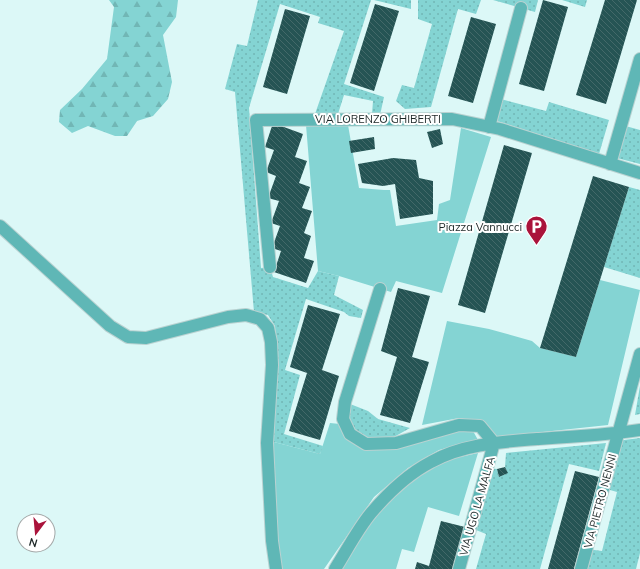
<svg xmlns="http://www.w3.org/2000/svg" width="640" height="569" font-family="Mulish,sans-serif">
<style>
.green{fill:#84d4d3}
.forest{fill:url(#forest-firs)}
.garden{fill:url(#garden-dots)}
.building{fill:url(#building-back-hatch)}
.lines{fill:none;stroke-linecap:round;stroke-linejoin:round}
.street-casing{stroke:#b9d2d1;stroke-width:14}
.street{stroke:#5fb7b6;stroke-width:12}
.labels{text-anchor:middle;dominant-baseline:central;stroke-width:4;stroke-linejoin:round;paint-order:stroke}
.street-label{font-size:11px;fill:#1c2626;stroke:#fff}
.poi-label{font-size:11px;fill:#1c2626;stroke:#fff;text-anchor:end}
</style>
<defs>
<pattern id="forest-firs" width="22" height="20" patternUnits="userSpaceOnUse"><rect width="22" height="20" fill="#84d4d3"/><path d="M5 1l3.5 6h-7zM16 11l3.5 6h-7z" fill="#71b6b5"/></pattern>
<pattern id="garden-dots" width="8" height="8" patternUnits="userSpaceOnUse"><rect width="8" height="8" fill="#84d4d3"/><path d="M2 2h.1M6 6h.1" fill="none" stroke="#71b6b5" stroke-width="1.8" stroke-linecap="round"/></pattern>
<pattern id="building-back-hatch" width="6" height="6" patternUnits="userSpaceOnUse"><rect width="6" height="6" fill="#255454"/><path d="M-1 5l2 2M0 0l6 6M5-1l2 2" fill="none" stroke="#436969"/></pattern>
</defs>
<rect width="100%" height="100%" fill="#dcf8f7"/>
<path class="green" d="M 306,125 L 348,125 L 359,188 L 384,190 L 390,190 L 396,226 L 437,220 L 439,204 L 450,200 L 461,128 L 491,137 L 442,293 L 396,281 L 391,292 L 339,276 L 318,271 Z
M 600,280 L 640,290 L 608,425 L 497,437 L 481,422 L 459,418 L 422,425 L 447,321 L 489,329 L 532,341 L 540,348 L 576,357 Z
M 330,423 L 340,424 L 368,449 L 461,431 L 473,431 L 478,440 L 439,450 L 408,468 L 374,497 L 324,569 L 280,569 L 270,441 L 320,454 Z
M 478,453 L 459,516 L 428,507 L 414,552 L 402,549 L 396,569 L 340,569 L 374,516 L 413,480 L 446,460 Z"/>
<path class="forest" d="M 109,0 L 178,0 L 176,17 L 163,35 L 172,82 L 168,99 L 153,116 L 137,121 L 127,136 L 115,136 L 88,126 L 72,133 L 59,122 L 60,110 L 82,89 L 107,59 L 114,7 Z"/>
<path class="garden" d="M 258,0 L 371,0 L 344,84 L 384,97 L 380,115 L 372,114 L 373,101 L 344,95 L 338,114 L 315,114 L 344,31 L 318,23 L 320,17 L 280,4 L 249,108 L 261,268 L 270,267 L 273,277 L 308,288 L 318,271 L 339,276 L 334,295 L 363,310 L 361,318 L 349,316 L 344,312 L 306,299 L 285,370 L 300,375 L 284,434 L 323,446 L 320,454 L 270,441 L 277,355 L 275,326 L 268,315 L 254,312 L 235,92 L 225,89 L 237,44 L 247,46 Z
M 374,0 L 411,0 L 411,9 Z
M 418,0 L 481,0 L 476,14 L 458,9 L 431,107 L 405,109 L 396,101 L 402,85 L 414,88 L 432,24 L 418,19 Z
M 493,0 L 538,0 L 535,12 Z
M 562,0 L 587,0 L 585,7 Z
M 497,98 L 546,111 L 549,102 L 609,120 L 599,154 L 491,119 Z
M 622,125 L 640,130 L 640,164 L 613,157 Z
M 629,187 L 640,190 L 640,278 L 604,267 Z
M 640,386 L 640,414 L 635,415 Z
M 345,402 L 368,411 L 378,419 L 410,428 L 394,437 L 369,438 L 356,431 L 349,418 Z
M 640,438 L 640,553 L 636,569 L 581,569 L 587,549 L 602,551 L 617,492 L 603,488 L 616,441 Z
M 606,443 L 599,471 L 569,464 L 540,569 L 476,569 L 486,534 L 471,528 L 487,468 L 497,469 L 499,477 L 507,473 L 505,467 L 506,453 Z"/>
<path class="building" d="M 543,0 L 568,7 L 544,91 L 519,84 Z
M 605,0 L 637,0 L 606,104 L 576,95 Z
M 375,4 L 399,11 L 374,91 L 350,83 Z
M 285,9 L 310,16 L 287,94 L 263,87 Z
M 471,17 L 496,24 L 473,103 L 448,96 Z
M 273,123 L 303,134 L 295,157 L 307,161 L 299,183 L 310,187 L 302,208 L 312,211 L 304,233 L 311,236 L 304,258 L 314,261 L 306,283 L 274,272 L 281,251 L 272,248 L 280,226 L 271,223 L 279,201 L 268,198 L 276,176 L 266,172 L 274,150 L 265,147 Z
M 440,129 L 443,144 L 432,148 L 427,132 Z
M 374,137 L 375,149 L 351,153 L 349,141 Z
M 504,145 L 532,153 L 485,313 L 458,305 Z
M 393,158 L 416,160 L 419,178 L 433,181 L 433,214 L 400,219 L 395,184 L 383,186 L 362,183 L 358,164 Z
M 593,176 L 629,187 L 576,357 L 540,348 Z
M 398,288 L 430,296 L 412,357 L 429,362 L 410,423 L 380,415 L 397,357 L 381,351 Z
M 308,305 L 340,314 L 322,370 L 339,376 L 320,440 L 289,431 L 307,373 L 290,367 Z
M 505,467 L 508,473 L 499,477 L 497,469 Z
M 575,471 L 599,477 L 574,569 L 548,569 Z
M 441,521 L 465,527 L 454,569 L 415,569 L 417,562 L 429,566 Z"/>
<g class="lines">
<defs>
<path id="street" d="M 489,127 L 521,8
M 610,164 L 640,59
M 0,226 L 110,326 L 128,337 L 146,338 L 228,317 L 246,315 L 260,319 L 268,328 L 271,342 L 272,365 L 267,443 L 272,541 L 276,569
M 270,267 L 256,120 L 452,119 L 500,129 L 640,173
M 380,289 L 345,402 L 343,419 L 350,434 L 366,444 L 396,443 L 459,425 L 480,426 L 494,443
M 335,569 C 347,550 357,530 371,513 C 388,493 408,474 431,462 C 463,444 501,442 537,439 C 571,437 606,435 640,430
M 459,569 L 494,443
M 581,569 L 640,354"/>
</defs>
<use href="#street" class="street-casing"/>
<use href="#street" class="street"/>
</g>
<defs>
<symbol id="parking-pin" viewBox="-11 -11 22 30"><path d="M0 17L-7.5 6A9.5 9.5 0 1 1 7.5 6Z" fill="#aa133b" stroke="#fff"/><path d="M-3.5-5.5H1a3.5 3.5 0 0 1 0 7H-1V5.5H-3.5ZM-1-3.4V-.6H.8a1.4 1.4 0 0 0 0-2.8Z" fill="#fff"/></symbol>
</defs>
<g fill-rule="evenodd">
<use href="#parking-pin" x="524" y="214" width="25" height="34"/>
</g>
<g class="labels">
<g class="street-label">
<text x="378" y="119">VIA LORENZO GHIBERTI</text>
<text transform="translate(600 501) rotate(-75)">VIA PIETRO NENNI</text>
<text transform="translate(477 506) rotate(-74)">VIA UGO LA MALFA</text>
</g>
<g class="poi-label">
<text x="522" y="227">Piazza Vannucci</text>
</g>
</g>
<g transform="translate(36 533) rotate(196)"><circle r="19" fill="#ffffff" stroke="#a4a8a8"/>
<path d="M0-3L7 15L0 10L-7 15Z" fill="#aa133b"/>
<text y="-6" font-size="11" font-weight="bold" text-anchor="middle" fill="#1c2626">N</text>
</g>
</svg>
